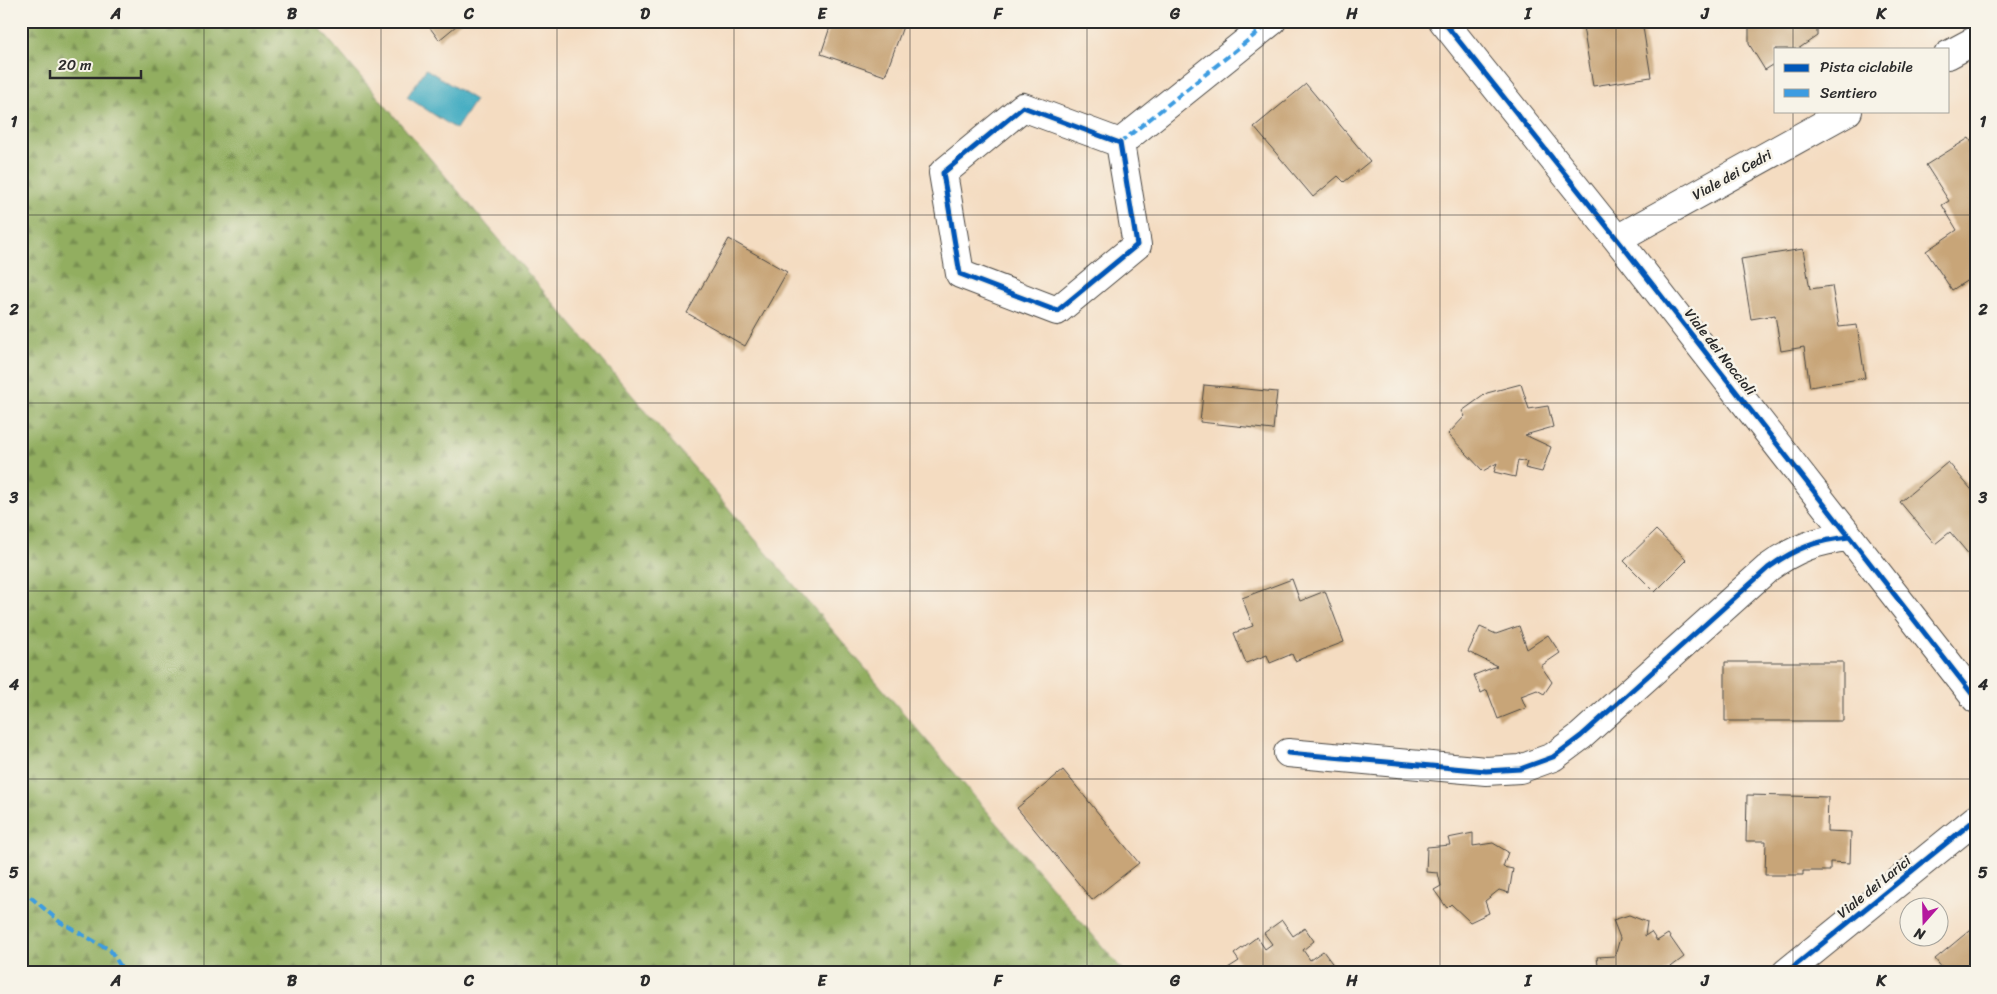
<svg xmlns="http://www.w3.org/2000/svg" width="1997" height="994" font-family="Sriracha,sans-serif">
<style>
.forest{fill:url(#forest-firs);stroke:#5e6c46}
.water{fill:#41abc1;stroke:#366b76}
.building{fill:#c8a578}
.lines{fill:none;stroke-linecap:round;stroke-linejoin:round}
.minor-casing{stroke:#494642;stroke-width:30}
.minor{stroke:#fff;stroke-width:28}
.quiet{stroke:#3d9ce1;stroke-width:4;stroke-dasharray:8 4;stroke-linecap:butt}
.cycleway-casing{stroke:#f7f3e8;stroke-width:8}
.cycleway{stroke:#0057b8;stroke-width:5}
.grid{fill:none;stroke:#2b2b2b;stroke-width:1;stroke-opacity:0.55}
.labels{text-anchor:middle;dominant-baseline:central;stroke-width:5;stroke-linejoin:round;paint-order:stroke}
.street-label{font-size:14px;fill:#2b2b2b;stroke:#f7f3e8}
.neatline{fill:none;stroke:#2b2b2b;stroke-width:2}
.grid-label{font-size:16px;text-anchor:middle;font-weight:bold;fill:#2b2b2b}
</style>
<defs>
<pattern id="forest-firs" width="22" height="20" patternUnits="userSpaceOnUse" patternTransform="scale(1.25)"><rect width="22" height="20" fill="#92ae61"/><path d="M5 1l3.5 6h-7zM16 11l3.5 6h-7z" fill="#778e50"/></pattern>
</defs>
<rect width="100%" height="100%" fill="#f7f3e8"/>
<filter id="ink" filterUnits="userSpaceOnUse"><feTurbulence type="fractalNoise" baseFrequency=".02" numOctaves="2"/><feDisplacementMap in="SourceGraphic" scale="10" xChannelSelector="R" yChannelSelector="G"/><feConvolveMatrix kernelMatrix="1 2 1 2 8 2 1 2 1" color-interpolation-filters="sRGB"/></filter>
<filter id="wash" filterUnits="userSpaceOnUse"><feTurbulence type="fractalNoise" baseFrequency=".0096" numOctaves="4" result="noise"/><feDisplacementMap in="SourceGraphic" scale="20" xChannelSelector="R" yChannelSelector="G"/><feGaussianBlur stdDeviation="1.12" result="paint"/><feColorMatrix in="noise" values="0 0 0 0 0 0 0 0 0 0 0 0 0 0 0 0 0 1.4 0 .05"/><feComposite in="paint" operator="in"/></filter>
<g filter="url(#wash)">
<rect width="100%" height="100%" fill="#f4dcc1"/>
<path class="forest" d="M 21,21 L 313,21 L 1125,973 L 21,973 Z"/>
<path class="water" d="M 426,69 L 475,100 L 456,129 L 407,97 Z"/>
<g id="blocks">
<path class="building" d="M 425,21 L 462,21 L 439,40 Z
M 832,21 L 905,21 L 885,76 L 821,54 Z
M 1582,21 L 1642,21 L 1651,77 L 1593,86 Z
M 1749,21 L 1817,21 L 1817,36 L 1798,49 L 1776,49 L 1776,63 L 1765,70 L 1749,44 Z
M 1306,84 L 1370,161 L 1344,182 L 1338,176 L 1313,197 L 1254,127 Z
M 1969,138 L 1976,149 L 1976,275 L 1952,290 L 1926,251 L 1957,230 L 1942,205 L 1949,201 L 1926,165 Z
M 729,239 L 787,272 L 745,346 L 687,313 Z
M 1803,249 L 1810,289 L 1832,286 L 1839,327 L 1857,325 L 1865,378 L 1810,387 L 1804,347 L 1781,351 L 1775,315 L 1751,319 L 1741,259 Z
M 1521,384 L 1529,409 L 1548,406 L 1553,427 L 1525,435 L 1551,447 L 1542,472 L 1525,468 L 1527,462 L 1518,460 L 1515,477 L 1494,472 L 1497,463 L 1483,471 L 1448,434 L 1465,416 L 1462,411 L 1487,393 Z
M 1204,385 L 1277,392 L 1273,430 L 1200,422 Z
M 1948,462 L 1976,495 L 1976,563 L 1950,532 L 1935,544 L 1900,502 Z
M 1656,530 L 1687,560 L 1655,592 L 1624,561 Z
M 1292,579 L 1300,601 L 1325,591 L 1344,642 L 1295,661 L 1292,654 L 1270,663 L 1267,655 L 1246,663 L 1234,633 L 1253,626 L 1242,598 Z
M 1519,626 L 1527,649 L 1548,635 L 1560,653 L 1541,666 L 1552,682 L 1544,694 L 1537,690 L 1521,696 L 1526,708 L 1498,719 L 1487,690 L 1481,693 L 1474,675 L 1497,666 L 1468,652 L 1480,627 L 1496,634 Z
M 1725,662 L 1843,662 L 1843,721 L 1725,721 Z
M 1063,770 L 1139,863 L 1092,900 L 1017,808 Z
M 1747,795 L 1828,797 L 1827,831 L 1851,832 L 1850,863 L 1830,862 L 1830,871 L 1803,871 L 1803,875 L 1765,875 L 1766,841 L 1746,841 Z
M 1473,833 L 1473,846 L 1493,843 L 1508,852 L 1503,867 L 1513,869 L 1509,893 L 1499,890 L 1485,901 L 1489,913 L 1470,922 L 1451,904 L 1447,908 L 1434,890 L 1441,886 L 1438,873 L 1426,872 L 1427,847 L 1450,845 L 1448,838 Z
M 1629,915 L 1647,922 L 1645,936 L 1651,932 L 1657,941 L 1668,934 L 1684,957 L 1663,973 L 1599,973 L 1597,957 L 1615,956 L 1620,938 L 1613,920 Z
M 1282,920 L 1293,936 L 1305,928 L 1314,941 L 1303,950 L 1310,960 L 1323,951 L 1337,970 L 1333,973 L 1231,973 L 1228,968 L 1239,961 L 1234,954 L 1257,937 L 1265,949 L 1272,944 L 1264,933 Z
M 1976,925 L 1976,973 L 1946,973 L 1935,959 Z"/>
</g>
</g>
<g filter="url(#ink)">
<use href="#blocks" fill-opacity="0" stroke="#494642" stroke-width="1"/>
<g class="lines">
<defs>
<path id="minor" d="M 1443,21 L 1617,239 L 1976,699
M 1948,55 L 1976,40
M 1023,107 L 1120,143 L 1137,245 L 1057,311 L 960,274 L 943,173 Z
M 1120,143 L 1272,21
M 1617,239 L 1848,111
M 1288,753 L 1486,771 L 1520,769 L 1553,757 L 1581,736 L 1768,568 C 1794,549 1817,540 1849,537
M 1786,973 L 1976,819"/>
</defs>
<use href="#minor" class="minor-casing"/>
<use href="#minor" class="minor"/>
<path class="quiet" d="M 1120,143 L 1272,21
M 21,889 L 60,922 L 110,950 L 125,973"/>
<defs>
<path id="cycleway" d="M 1443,21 L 1617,239 L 1976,699
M 1023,107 L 1120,143 L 1137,245 L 1057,311 L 960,274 L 943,173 Z
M 1288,753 L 1486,771 L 1520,769 L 1553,757 L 1581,736 L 1768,568 C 1794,549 1817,540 1849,537
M 1786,973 L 1976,819"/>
</defs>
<use href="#cycleway" class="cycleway-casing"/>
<use href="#cycleway" class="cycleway"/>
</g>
</g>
<path class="grid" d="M 204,21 L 204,973M 381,21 L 381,973M 557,21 L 557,973M 734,21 L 734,973M 910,21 L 910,973M 1087,21 L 1087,973M 1263,21 L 1263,973M 1440,21 L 1440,973M 1616,21 L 1616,973M 1793,21 L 1793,49M 1793,111 L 1793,973M 21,215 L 1976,215M 21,403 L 1976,403M 21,591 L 1976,591M 21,779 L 1976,779"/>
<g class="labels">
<g class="street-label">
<text transform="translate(1732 175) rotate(-29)">Viale dei Cedri</text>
<text transform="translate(1720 352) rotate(52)">Viale dei Noccioli</text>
<text transform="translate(1874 887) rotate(-39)">Viale dei Larici</text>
</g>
</g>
<rect width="1997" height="994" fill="none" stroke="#f7f3e8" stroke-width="55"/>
<rect x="1774" y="48" width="175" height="65" fill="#f7f3e8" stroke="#a5a39c"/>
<rect x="1784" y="64" width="25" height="8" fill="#0057b8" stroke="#a5a39c"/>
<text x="1820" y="72" font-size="15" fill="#2b2b2b">Pista ciclabile</text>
<rect x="1784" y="89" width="25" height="8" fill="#3d9ce1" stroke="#a5a39c"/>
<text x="1820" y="98" font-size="15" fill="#2b2b2b">Sentiero</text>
<g transform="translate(1924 922) rotate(200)"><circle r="24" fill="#f7f3e8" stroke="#a5a39c"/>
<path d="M0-4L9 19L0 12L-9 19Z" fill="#b5179e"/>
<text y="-8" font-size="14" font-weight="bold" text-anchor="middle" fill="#2b2b2b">N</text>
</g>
<path d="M50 70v8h91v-8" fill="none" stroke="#2b2b2b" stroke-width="2.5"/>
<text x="58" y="70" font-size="15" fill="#2b2b2b" stroke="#f7f3e8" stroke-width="4" paint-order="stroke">20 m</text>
<rect x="28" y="28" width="1942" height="938" class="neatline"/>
<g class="grid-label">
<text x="116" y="19">A</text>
<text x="292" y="19">B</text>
<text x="469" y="19">C</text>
<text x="645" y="19">D</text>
<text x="822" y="19">E</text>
<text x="998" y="19">F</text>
<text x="1175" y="19">G</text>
<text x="1352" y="19">H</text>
<text x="1528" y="19">I</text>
<text x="1705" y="19">J</text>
<text x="1881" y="19">K</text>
<text x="14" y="127">1</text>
<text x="1983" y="127">1</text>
<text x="14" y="315">2</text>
<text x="1983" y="315">2</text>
<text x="14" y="503">3</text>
<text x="1983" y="503">3</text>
<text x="14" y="690">4</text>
<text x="1983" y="690">4</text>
<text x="14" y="878">5</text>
<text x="1983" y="878">5</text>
<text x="116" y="986">A</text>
<text x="292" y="986">B</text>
<text x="469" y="986">C</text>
<text x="645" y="986">D</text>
<text x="822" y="986">E</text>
<text x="998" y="986">F</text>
<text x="1175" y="986">G</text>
<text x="1352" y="986">H</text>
<text x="1528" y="986">I</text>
<text x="1705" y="986">J</text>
<text x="1881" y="986">K</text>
</g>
</svg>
